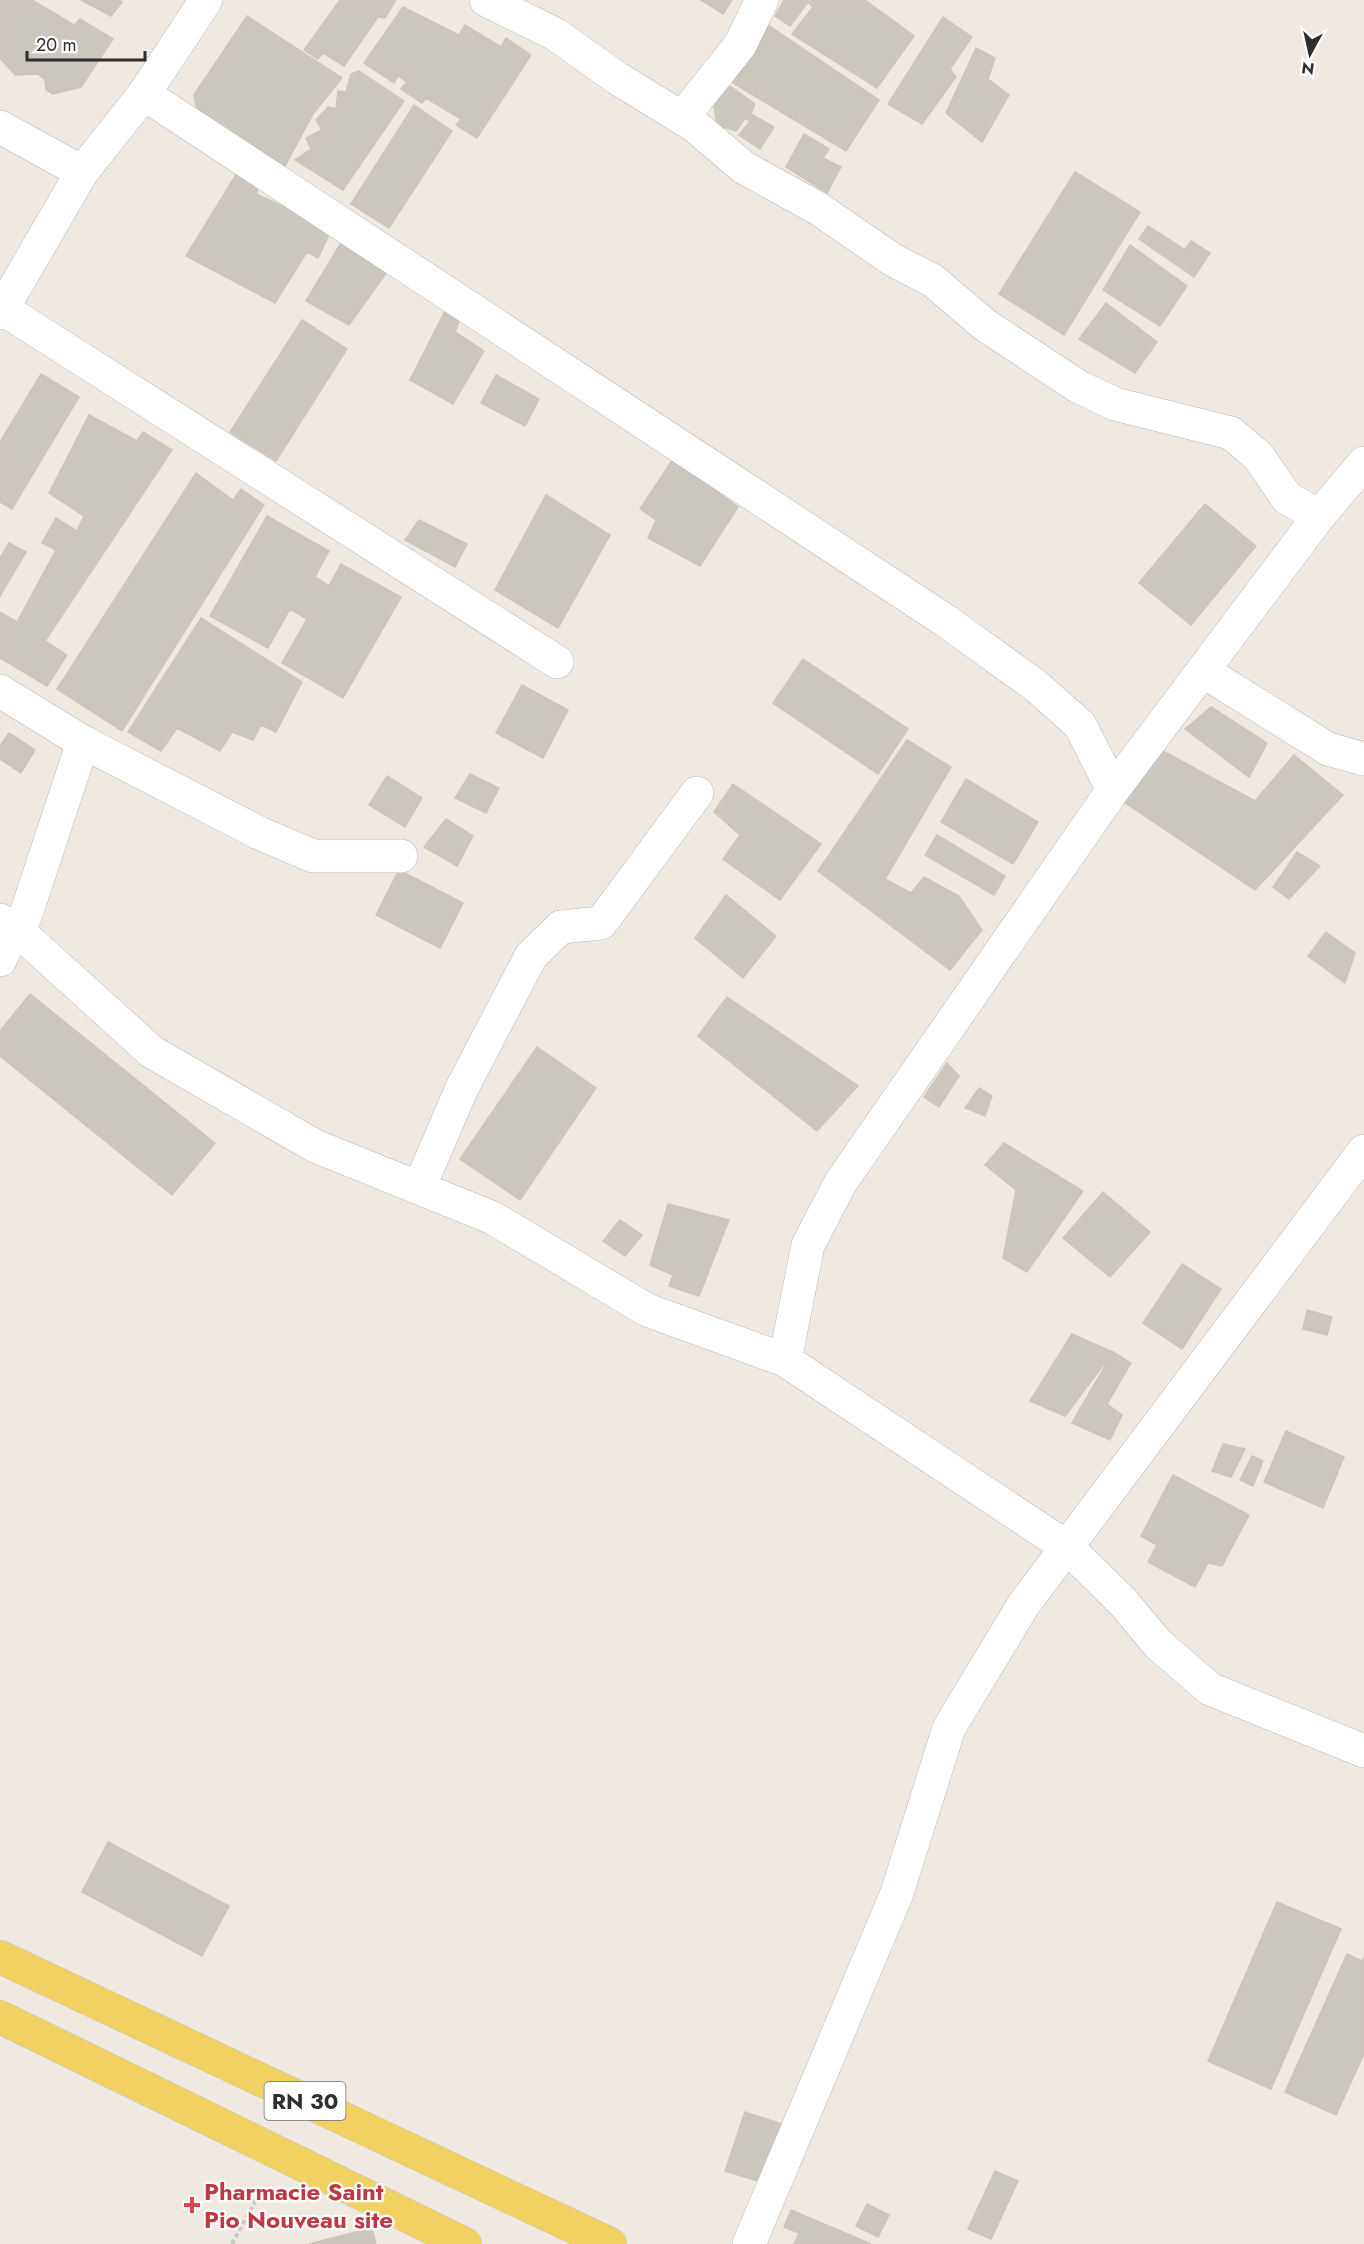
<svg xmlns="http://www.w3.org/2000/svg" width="1364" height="2244" font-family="Jost,sans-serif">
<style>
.building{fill:#cbc7bf;stroke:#cbc5ba;stroke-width:1.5}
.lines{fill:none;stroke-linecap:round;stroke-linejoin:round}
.minor-casing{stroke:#b4b7c1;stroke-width:34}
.major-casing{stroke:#c9c9c9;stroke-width:34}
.path{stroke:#c9c9c9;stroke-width:4;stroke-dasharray:4.5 3;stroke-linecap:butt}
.minor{stroke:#fff;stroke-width:33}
.major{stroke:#f2d163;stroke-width:33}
.health-dot{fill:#e0444e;stroke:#fff;stroke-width:2}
.labels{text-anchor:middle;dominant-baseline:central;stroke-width:4.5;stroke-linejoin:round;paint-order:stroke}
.shield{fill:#fff;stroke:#6d6d6d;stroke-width:1.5}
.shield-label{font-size:22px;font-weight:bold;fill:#2e2e2e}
.health-label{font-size:24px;font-weight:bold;fill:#be3a42;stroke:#fff;text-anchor:start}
</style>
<rect width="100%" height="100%" fill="#efe9e1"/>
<path class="building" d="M 0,0 L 32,0 L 74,25 L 80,19 L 113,39 L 81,87 L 53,94 L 46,90 L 45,80 L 38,74 L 15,75 L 0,58 Z
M 81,0 L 118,0 L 122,2 L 111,16 Z
M 340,0 L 396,0 L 385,18 L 378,17 L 344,66 L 323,53 L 318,59 L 304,50 Z
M 701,0 L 732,0 L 723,14 Z
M 784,0 L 865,0 L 914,36 L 877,88 L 792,34 L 813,7 L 808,2 L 790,26 L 775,16 Z
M 403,7 L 459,35 L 465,25 L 501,47 L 506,38 L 531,55 L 477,138 L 456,125 L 461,119 L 426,98 L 422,103 L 401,89 L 407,82 L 398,76 L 394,83 L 364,63 Z
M 247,16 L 342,78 L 313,114 L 285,166 L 197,112 L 194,95 Z
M 943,17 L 972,37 L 950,69 L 956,77 L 922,124 L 888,104 Z
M 768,25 L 879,100 L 846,151 L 733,83 Z
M 976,48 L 995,58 L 988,79 L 1009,95 L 982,142 L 946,113 Z
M 359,71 L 404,101 L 343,190 L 295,160 L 311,149 L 306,138 L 322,130 L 316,120 L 328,107 L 336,109 L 338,91 L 346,92 L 351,74 Z
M 730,86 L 755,104 L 751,114 L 774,127 L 760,149 L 739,135 L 750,121 L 745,118 L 736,131 L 717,125 L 714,106 Z
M 414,105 L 452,131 L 389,228 L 351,204 Z
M 804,134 L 829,149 L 823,158 L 841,167 L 827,193 L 786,167 Z
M 1075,172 L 1140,212 L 1064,335 L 999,294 Z
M 237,173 L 260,183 L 256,194 L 300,214 L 330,233 L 318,258 L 307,252 L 275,303 L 186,256 Z
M 1148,226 L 1185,250 L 1191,241 L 1210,253 L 1194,277 L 1139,239 Z
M 342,241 L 387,272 L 349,325 L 306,301 Z
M 1130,245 L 1187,286 L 1160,326 L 1103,290 Z
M 1106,303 L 1157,342 L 1135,373 L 1079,339 Z
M 447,307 L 462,314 L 455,332 L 484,351 L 453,404 L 410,380 Z
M 302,320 L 347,349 L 276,461 L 230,432 Z
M 41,374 L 79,397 L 12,509 L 0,502 L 0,442 Z
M 496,375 L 539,399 L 525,426 L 481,403 Z
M 89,415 L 137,441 L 143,432 L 172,450 L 45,641 L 67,655 L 47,686 L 0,658 L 0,612 L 17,622 L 56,550 L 42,543 L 56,518 L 77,531 L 84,516 L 49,493 Z
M 673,459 L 738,507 L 700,566 L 648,538 L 656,520 L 640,509 Z
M 196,473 L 233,500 L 241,489 L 264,505 L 122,731 L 57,689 Z
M 546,495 L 610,535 L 558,628 L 495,590 Z
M 1205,504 L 1256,546 L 1191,625 L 1139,583 Z
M 267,516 L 329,551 L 315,577 L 329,586 L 341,564 L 401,597 L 343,698 L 282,663 L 307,619 L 290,609 L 268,648 L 210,616 Z
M 419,520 L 467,544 L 455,567 L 405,540 Z
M 9,543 L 26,552 L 0,596 L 0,558 Z
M 201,618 L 302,682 L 276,732 L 261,725 L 253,740 L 232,732 L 220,751 L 177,728 L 161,751 L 128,732 Z
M 803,659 L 908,729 L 878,774 L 773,703 Z
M 522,685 L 568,710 L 543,758 L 496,733 Z
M 1211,707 L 1267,743 L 1249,777 L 1185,729 Z
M 9,733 L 35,750 L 21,773 L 0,759 L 0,746 Z
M 907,740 L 951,767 L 885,879 L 911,893 L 924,877 L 959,896 L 982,930 L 950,970 L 818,871 Z
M 1163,751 L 1255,801 L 1294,755 L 1343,795 L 1255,890 L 1121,800 Z
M 470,774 L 499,788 L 486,813 L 455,798 Z
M 387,776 L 422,798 L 405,827 L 369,805 Z
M 966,779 L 1038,822 L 1013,864 L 941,822 Z
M 733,784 L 821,844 L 780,900 L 723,859 L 740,835 L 714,812 Z
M 446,819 L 473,836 L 457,866 L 424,847 Z
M 937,835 L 1005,876 L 994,895 L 925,855 Z
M 1297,852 L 1320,866 L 1289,899 L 1273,887 Z
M 399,870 L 463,903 L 440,948 L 376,915 Z
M 726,895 L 776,936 L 743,978 L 695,938 Z
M 1326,932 L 1355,953 L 1345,983 L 1308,956 Z
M 30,994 L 215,1143 L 172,1195 L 0,1056 L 0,1031 Z
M 727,997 L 858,1086 L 817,1131 L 698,1036 Z
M 537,1047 L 596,1088 L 520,1200 L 460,1159 Z
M 947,1063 L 959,1076 L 939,1107 L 924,1097 Z
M 979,1088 L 992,1096 L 985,1116 L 965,1108 Z
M 1004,1143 L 1083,1191 L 1027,1272 L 1003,1258 L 1016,1190 L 985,1165 Z
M 1103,1192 L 1150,1232 L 1110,1277 L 1063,1238 Z
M 668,1204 L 729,1220 L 699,1296 L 669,1286 L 673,1275 L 650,1265 Z
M 620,1220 L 642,1235 L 625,1256 L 603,1241 Z
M 1182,1264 L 1221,1289 L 1182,1349 L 1143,1323 Z
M 1307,1310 L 1332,1317 L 1327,1335 L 1303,1329 Z
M 1072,1334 L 1113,1352 L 1065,1416 L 1030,1401 Z
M 1113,1352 L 1131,1363 L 1107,1404 L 1122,1415 L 1110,1440 L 1072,1423 Z
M 1286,1431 L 1344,1457 L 1323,1508 L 1264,1482 Z
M 1223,1444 L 1245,1449 L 1231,1477 L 1212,1471 Z
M 1252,1456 L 1263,1461 L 1253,1486 L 1240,1480 Z
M 1173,1475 L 1249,1515 L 1222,1566 L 1208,1563 L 1195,1587 L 1148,1562 L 1157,1545 L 1141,1536 Z
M 108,1842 L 229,1906 L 202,1956 L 82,1892 Z
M 1277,1902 L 1341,1929 L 1271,2089 L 1208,2061 Z
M 1347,1954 L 1362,1961 L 1364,1957 L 1364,2054 L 1336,2115 L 1285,2092 Z
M 745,2112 L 785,2125 L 764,2183 L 725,2171 Z
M 995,2171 L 1018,2181 L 991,2239 L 968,2229 Z
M 867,2204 L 889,2215 L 878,2237 L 856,2226 Z
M 791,2210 L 871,2244 L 794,2244 L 799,2233 L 784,2227 Z
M 372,2228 L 376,2244 L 309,2244 Z"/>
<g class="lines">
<defs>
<path id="minor" d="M 486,0 L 555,34 L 617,78 L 695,126 L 743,167 L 819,209 L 893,260 L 932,280 L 985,325 L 1079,387 L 1115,404 L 1231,433 L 1258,456 L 1287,498 L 1319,516
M 144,94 L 946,621 L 1036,686 L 1080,725 L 1113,790
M 682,118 L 740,45 L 762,0
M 0,127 L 82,172
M 3,309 L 557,662
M 0,313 L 82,172 L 144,94 L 206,0
M 1203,671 L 1328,749 L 1364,759
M 0,691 L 83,742 L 259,833 L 313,856 L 401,856
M 0,920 L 15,928 L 152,1052 L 315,1146 L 493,1218 L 647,1310 L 785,1360 L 1068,1548 L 1123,1602 L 1158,1644 L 1210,1689 L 1364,1751
M 0,960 L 15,928 L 25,917 L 83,742
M 419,1188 L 462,1088 L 531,956 L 561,927 L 601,923 L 697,793
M 785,1360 L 808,1245 L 841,1182 L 1113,790 L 1319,516 L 1364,463
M 749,2244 L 897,1893 L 949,1728 L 1024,1604 L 1364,1151"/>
<path id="major" d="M 0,1957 L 610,2244
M 0,2017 L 465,2244"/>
</defs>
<use href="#minor" class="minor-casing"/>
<use href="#major" class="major-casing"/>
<path class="path" d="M 232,2244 L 263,2187"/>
<use href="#minor" class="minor"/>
<use href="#major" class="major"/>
</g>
<path class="health-dot" d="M189 2196h6v6h6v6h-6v6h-6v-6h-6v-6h6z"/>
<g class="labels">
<rect class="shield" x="264.5" y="2082" width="81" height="38" rx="4.5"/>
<g class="shield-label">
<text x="305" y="2101">RN 30</text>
</g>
<g class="health-label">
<text x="204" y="2191">Pharmacie Saint<tspan x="204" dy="28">Pio Nouveau site</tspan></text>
</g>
</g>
<g transform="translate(1310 54) rotate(188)" stroke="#ffffff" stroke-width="4.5" paint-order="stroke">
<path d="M0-4.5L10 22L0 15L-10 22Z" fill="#2e2e2e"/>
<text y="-9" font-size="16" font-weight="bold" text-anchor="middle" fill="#2e2e2e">N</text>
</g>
<path d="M27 51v9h118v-9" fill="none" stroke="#2e2e2e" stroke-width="3"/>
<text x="36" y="51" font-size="18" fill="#2e2e2e" stroke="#ffffff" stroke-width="4.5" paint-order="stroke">20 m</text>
</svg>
